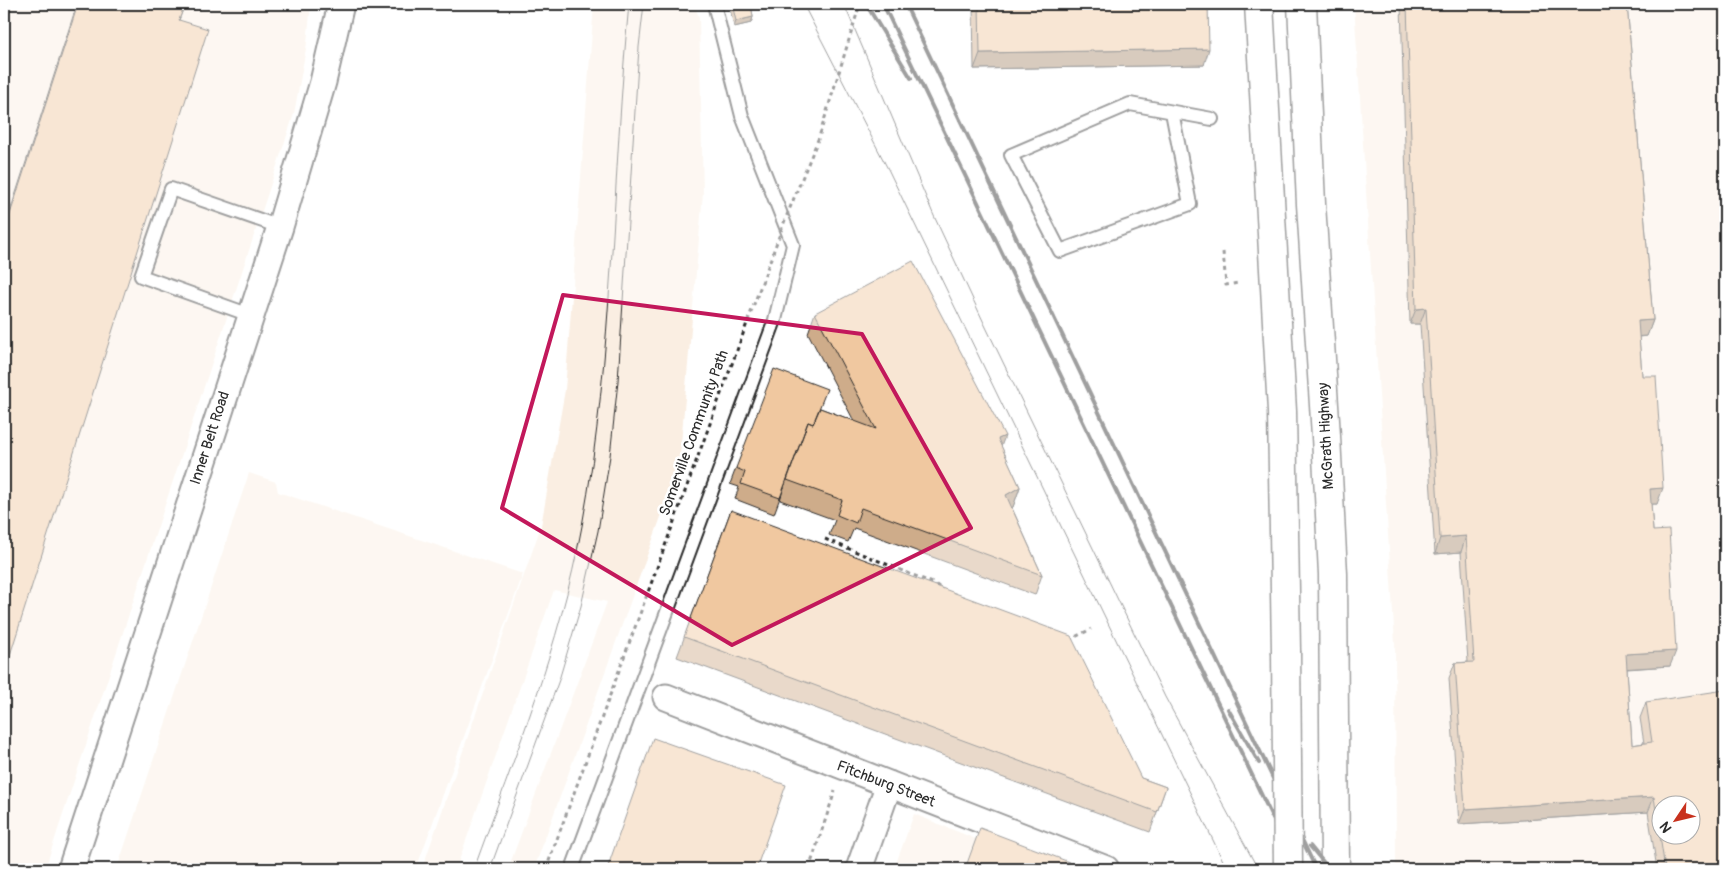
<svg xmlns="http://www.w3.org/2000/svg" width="1729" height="873" font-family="Pangolin,sans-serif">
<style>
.built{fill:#faeee2;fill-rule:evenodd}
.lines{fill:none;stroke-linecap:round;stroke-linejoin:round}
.service-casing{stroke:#2b2b2b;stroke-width:16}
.minor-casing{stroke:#2b2b2b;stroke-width:29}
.trunk-casing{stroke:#2b2b2b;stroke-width:31}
.path{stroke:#2b2b2b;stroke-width:3;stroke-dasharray:4 4;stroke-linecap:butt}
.service{stroke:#fff;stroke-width:12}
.minor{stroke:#fff;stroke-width:25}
.trunk{stroke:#fff;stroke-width:28}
.tram{stroke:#2b2b2b;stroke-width:1}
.rail{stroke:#2b2b2b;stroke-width:4}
.trunk-bridge-casing{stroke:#2b2b2b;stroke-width:31;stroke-linecap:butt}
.path-bridge{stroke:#2b2b2b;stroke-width:3;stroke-dasharray:4 4;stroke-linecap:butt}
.trunk-bridge{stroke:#fff;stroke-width:28}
.wall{fill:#ceac8a;stroke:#2b2b2b}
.shaded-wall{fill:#a88c70;stroke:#2b2b2b}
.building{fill:#f0c8a0;stroke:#2b2b2b;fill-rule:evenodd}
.marked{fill:none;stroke:#c2185b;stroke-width:4;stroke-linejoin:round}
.labels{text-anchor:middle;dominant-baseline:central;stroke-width:5;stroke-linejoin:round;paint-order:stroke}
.street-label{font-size:15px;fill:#2b2b2b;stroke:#fff}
</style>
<rect width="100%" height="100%" fill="#fff"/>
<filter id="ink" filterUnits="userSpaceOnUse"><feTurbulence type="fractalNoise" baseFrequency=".02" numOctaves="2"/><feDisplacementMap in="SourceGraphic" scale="10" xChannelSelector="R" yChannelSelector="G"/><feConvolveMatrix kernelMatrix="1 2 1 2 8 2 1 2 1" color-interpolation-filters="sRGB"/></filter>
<g filter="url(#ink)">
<path class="built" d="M 4,4 L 311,4 L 307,43 L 294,114 L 45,869 L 4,869 Z
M 594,4 L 694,4 L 699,17 L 703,193 L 679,467 L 534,869 L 508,869 L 607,602 L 554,590 L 456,869 L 422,869 L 541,526 L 565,390 Z
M 1354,4 L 1725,4 L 1725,869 L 1396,869 L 1395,644 ZM 1662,806 L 1692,806 L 1692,836 L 1662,836 Z
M 249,473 L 276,482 L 278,492 L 523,574 L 416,869 L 117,869 Z
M 914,814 L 1050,869 L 894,869 Z"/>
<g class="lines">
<defs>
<path id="service" d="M 1172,112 L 1190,204 L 1060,251 L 1011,155 L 1130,104 L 1212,119
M 250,315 L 141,276 L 171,189 L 280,227
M 572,869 L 775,320 L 793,245 L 742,116 L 714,4"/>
<path id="minor" d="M 666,697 L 1106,869
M 71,869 L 280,227 L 323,82 L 341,4
M 859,869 L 889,784"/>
<path id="trunk" d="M 1259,4 L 1282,411 L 1286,651
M 1302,4 L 1311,204 L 1326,436 L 1333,574 L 1335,869"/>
</defs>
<use href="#service" class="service-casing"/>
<use href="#minor" class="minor-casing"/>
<use href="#trunk" class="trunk-casing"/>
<path class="path" d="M 1223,252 L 1226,285 L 1239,283
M 825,539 L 935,584 L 944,591
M 1069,640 L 1091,629
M 809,869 L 835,791"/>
<use href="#service" class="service"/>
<use href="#minor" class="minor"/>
<use href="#trunk" class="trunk"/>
<path class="tram" d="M 803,4 L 889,171 L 1227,869
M 844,4 L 934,216 L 984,323 L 1165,697 L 1258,869
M 474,869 C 515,756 560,645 582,526 C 614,354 612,178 629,4
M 490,869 L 559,680 L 581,606 L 598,531 L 610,456 L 618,381 L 639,47 L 644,4"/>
<path class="rail" d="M 866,4 L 911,78
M 883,4 L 1297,869
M 905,4 L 1316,869
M 1228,709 L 1259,763
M 1310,846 L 1329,869"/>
<defs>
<path id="trunk-bridge" d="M 1286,651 L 1288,869"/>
</defs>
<use href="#trunk-bridge" class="trunk-bridge-casing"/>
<path class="path-bridge" d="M 546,869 L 785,220 L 819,137 L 860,4"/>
<use href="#trunk-bridge" class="trunk-bridge"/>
</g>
<path class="wall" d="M 77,4 L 185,4 L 179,20 L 4,674 L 4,230 Z
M 729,4 L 751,4 L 753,17 L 751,23 L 734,27 Z
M 973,4 L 1208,4 L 1204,65 L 974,69 Z
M 1401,4 L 1627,4 L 1653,320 L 1647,336 L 1639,337 L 1642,376 L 1657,504 L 1651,504 L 1653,531 L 1670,666 L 1627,669 L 1632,745 L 1644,743 L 1640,718 L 1646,702 L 1725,869 L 1657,869 L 1648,812 L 1459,824 L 1449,678 L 1455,663 L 1468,662 L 1461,552 L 1435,554 L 1420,324 L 1410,324 Z
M 815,313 L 1001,446 L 1020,487 L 1013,507 L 1012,508 L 1042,575 L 1035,595 L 854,528 L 848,542 L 829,535 L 835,520 L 780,500 L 785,484 L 774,514 L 735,499 L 739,487 L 730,484 L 736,468 L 820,408 L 854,421 L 808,333 Z
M 731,510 L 1141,778 L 1166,787 L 1150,832 L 677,657 Z"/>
<path class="shaded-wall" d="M 4,4 L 14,4 L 13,6 L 4,13 Z
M 753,17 L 751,23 L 734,27 L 736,21 Z
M 1209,49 L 1204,65 L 974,69 L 980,53 Z
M 1426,308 L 1420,324 L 1410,324 L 1416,309 Z
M 1653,320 L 1647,336 L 1632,337 L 1638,321 Z
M 1005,436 L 998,455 L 998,439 Z
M 1020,487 L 1013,507 L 999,514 L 1006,495 Z
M 1663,488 L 1657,504 L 1644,504 L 1650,489 Z
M 1466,536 L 1461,552 L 1435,554 L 1440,538 Z
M 1676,651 L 1670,666 L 1620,669 L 1626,654 Z
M 1654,797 L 1648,812 L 1459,824 L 1465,809 Z"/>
<path class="building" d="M 78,4 L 185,4 L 179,20 L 208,29 L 4,674 L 4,233 Z
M 732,4 L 751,4 L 753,17 L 736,21 Z
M 979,4 L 1208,4 L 1209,49 L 980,53 Z
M 1407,4 L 1627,4 L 1653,320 L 1638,321 L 1642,376 L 1656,376 L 1663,488 L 1650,489 L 1653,531 L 1669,530 L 1676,651 L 1626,654 L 1632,745 L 1652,742 L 1646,702 L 1725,690 L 1725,869 L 1665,869 L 1654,797 L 1465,809 L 1455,663 L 1474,662 L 1466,536 L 1440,538 L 1426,308 L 1416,309 ZM 1662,806 L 1692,806 L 1692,836 L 1662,836 Z
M 913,261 L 1005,436 L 998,439 L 1020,487 L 1006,495 L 1042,575 L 861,508 L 856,523 L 837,515 L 842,500 L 787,480 L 808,422 L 813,424 L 820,408 L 876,429 L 815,313 Z
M 774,369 L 827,389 L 813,424 L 808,422 L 780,498 L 741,484 L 745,472 L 736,468 Z
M 731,510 L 1071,636 L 1141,778 L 1166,787 L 1157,812 L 684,637 Z
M 653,738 L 786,785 L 756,869 L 607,869 Z
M 980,828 L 1069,862 L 1067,869 L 965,869 Z"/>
</g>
<path d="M0 0H1729V873H0ZM 563,295 L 862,334 L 971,528 L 732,645 L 502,508 Z" fill="#fff" fill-opacity=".55" fill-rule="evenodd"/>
<path class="marked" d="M 563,295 L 862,334 L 971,528 L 732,645 L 502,508 Z"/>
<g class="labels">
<g class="street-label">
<text transform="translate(694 433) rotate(-70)">Somerville Community Path</text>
<text transform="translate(1326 436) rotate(-93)">McGrath Highway</text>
<text transform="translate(210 438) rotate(-72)">Inner Belt Road</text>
<text transform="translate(886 784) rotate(21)">Fitchburg Street</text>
</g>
</g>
<rect width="1729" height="873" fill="none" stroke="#fff" stroke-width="20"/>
<rect x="10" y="10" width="1709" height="853" fill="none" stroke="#2b2b2b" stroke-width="2" filter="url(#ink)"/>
<g transform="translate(1676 820) rotate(235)"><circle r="24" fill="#ffffff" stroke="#aaaaaa"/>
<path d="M0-4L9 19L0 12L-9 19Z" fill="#c8321e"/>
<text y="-8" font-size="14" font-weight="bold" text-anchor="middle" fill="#2b2b2b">N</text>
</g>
</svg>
